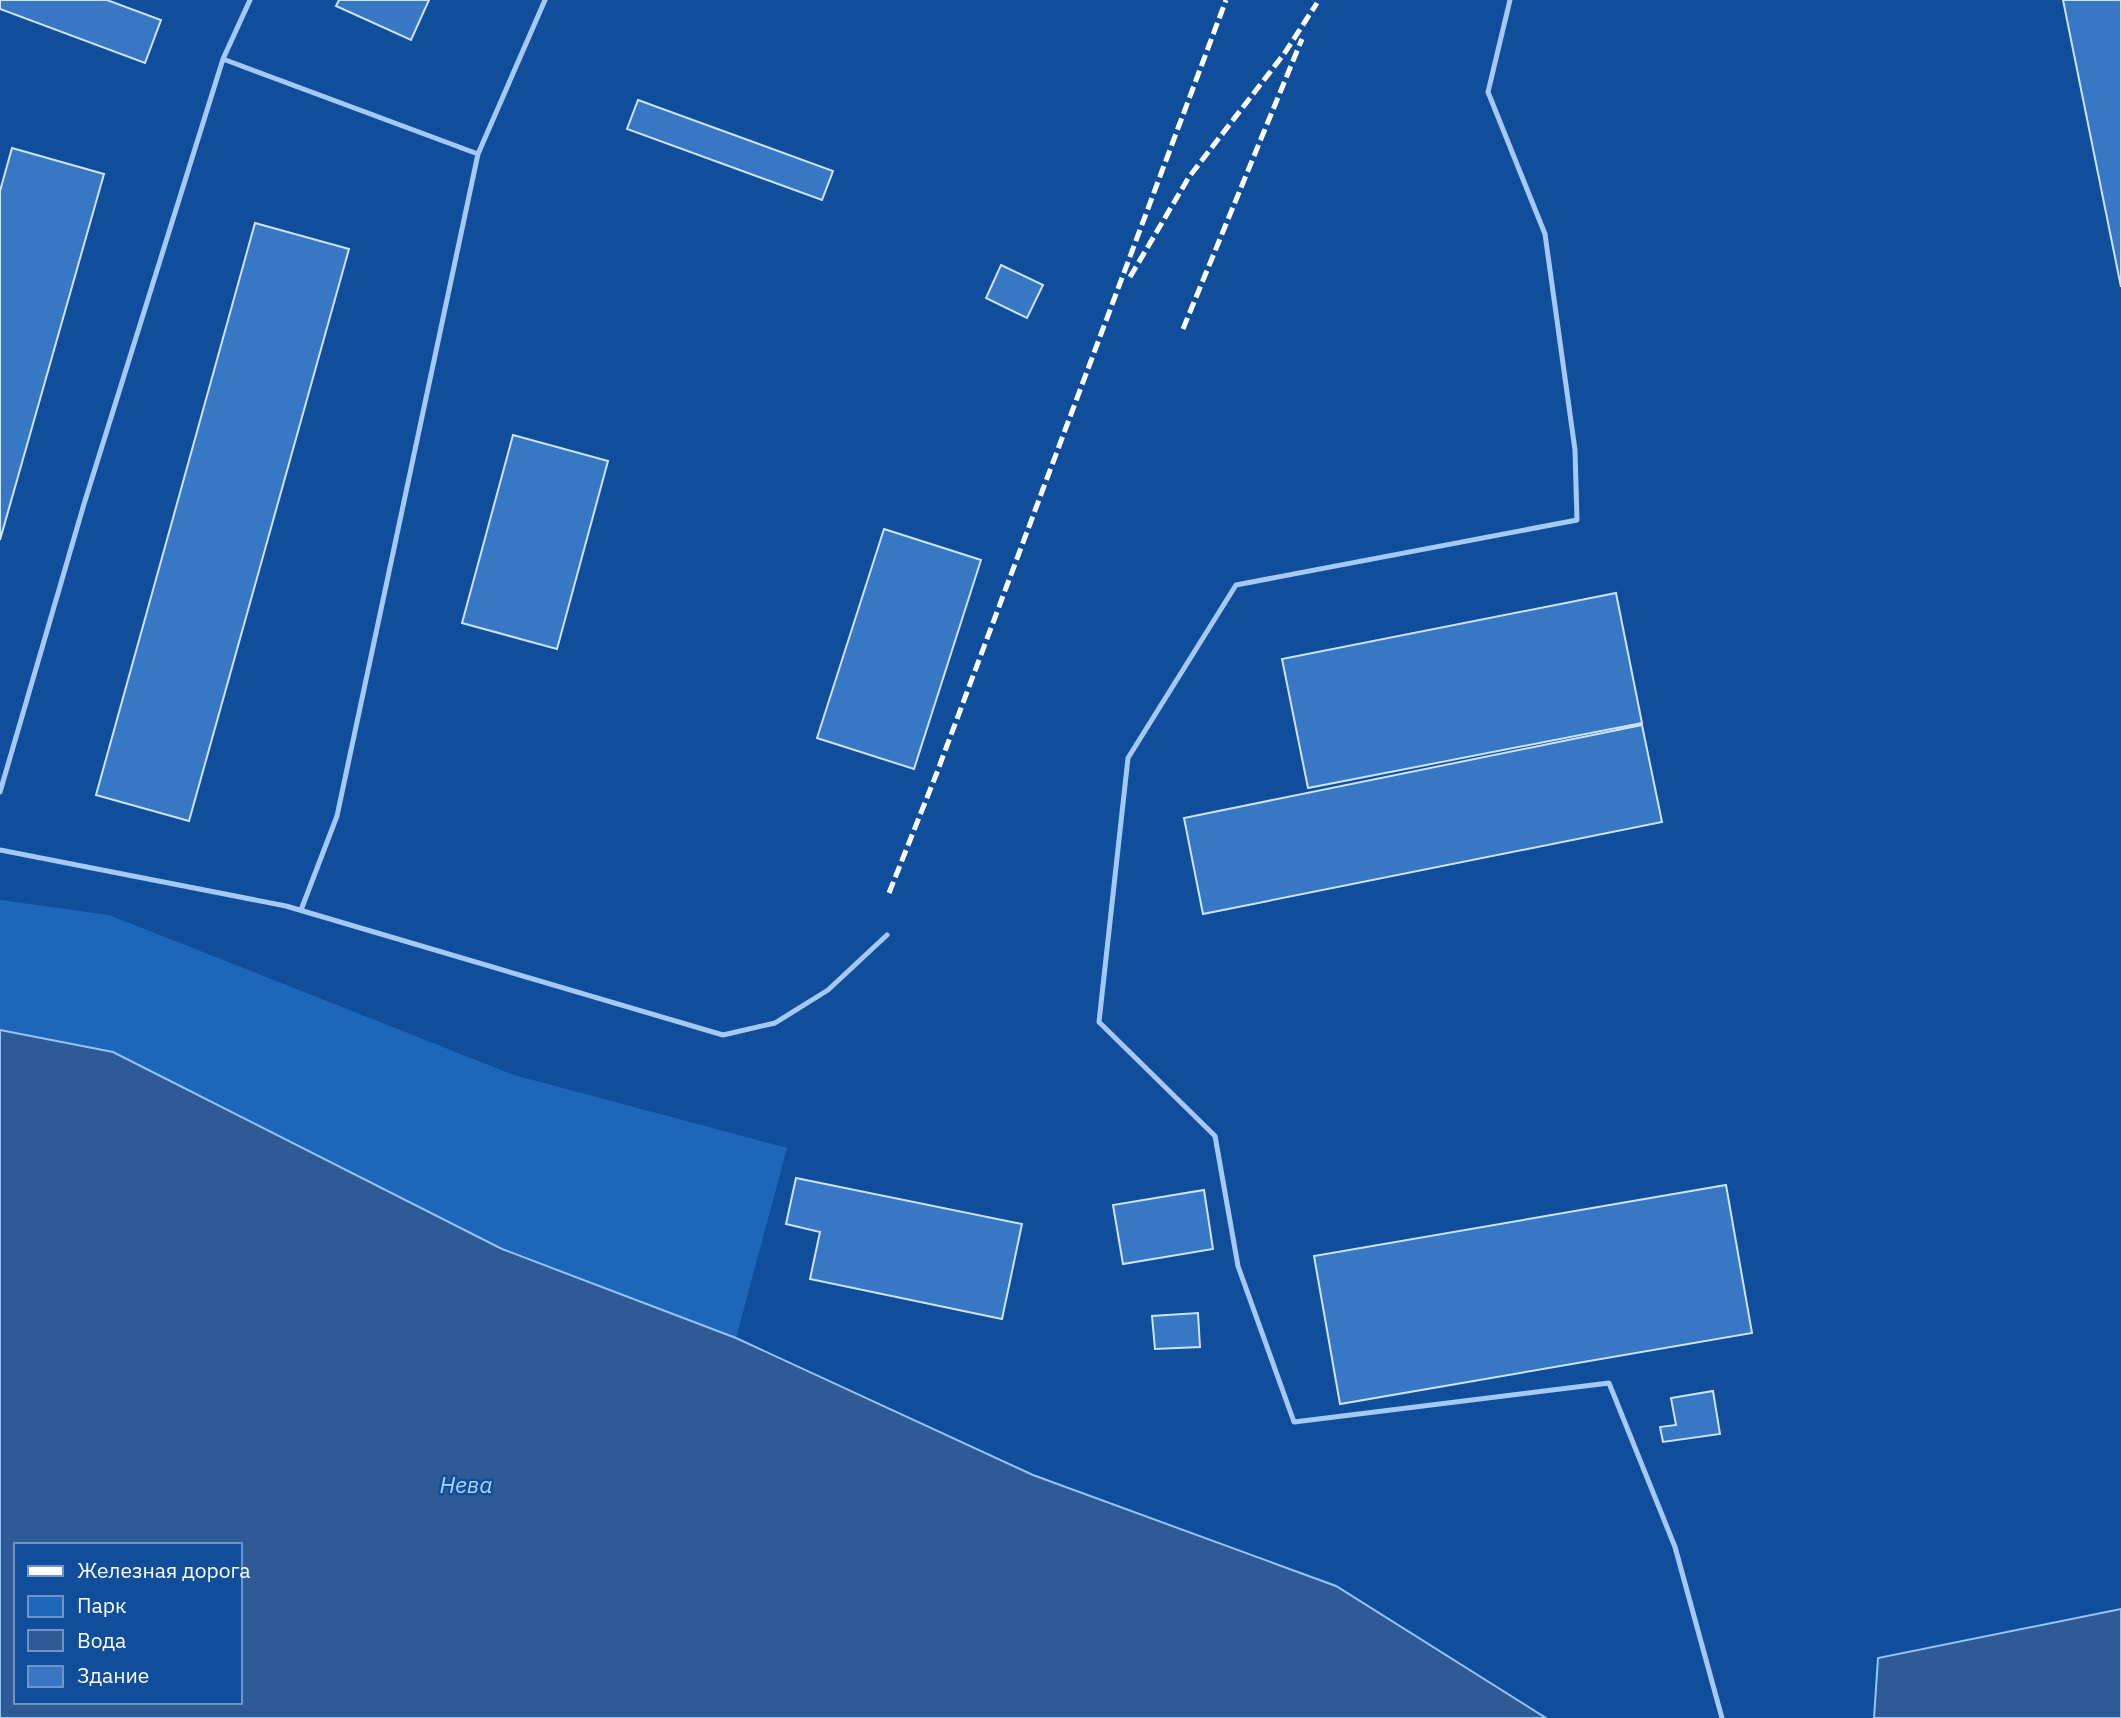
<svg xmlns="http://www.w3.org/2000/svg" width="2121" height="1718" font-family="'IBM Plex Sans',sans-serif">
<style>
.green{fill:#1e66ba}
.water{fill:#2e5b95;stroke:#95c4f8;stroke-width:2;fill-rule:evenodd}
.building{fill:#3877c4;stroke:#cce4fe;stroke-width:2}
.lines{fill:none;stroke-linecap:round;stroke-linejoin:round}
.lane{stroke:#a4c9f5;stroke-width:5}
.rail{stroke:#fff;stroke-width:5;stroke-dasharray:12 5;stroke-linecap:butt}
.labels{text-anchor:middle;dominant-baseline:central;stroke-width:5;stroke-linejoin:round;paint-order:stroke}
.water-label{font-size:23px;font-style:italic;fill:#b0d3fb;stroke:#104e9c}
</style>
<rect width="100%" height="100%" fill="#104e9c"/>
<path class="green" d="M 0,900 L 109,915 L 514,1075 L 787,1148 L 736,1338 L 502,1249 L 0,1030 Z"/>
<path class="water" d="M 0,1030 L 113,1052 L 502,1249 L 736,1338 L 1033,1475 L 1336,1586 L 1546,1718 L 0,1718 ZM 16,1545 L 240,1545 L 240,1702 L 16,1702 Z
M 2121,1609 L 2121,1718 L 1874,1718 L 1878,1658 Z"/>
<path class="building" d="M 0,0 L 107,0 L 161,20 L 145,63 L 0,9 Z
M 339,0 L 429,0 L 411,40 L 336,6 Z
M 2063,0 L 2121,0 L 2121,287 Z
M 638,100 L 833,171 L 822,200 L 627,129 Z
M 12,148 L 104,174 L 0,540 L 0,191 Z
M 255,223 L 349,249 L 189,821 L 96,795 Z
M 1001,265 L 1043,285 L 1027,318 L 986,298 Z
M 513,435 L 608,461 L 557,649 L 462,623 Z
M 884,529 L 981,560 L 914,769 L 817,738 Z
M 1616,593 L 1642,723 L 1308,788 L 1282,659 Z
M 1642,725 L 1662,822 L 1203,914 L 1184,818 Z
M 796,1178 L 1022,1224 L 1002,1319 L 810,1279 L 820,1232 L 786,1224 Z
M 1726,1185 L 1752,1333 L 1340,1404 L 1314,1256 Z
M 1204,1190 L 1213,1249 L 1123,1264 L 1113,1205 Z
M 1198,1313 L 1200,1347 L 1155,1349 L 1152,1316 Z
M 1713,1391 L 1720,1434 L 1663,1442 L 1660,1427 L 1676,1425 L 1671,1398 Z"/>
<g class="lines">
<path class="lane" d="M 1510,0 L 1488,92 L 1545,234 L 1575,450 L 1577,520 L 1236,585 L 1128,758 L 1099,1022 L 1215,1136 L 1238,1266 L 1294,1422 L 1609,1383 L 1675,1547 L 1722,1718
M 223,59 L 250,0
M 0,792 L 84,504 L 223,59 L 478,154
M 0,850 L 286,906 L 723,1035 L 775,1023 L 828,990 L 887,935
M 301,910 L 337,816 L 478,154 L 545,0"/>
<path class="rail" d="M 1130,277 L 1189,177 L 1284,54 L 1317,3
M 1183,329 L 1302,39
M 889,893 L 936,775 L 1226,0"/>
</g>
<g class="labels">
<g class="water-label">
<text x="466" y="1484">Нева</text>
</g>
</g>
<rect x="14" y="1543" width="228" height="161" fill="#104e9c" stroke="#7095c4" stroke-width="2"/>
<rect x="28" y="1566" width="35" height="10" fill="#ffffff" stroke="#7095c4" stroke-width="2"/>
<text x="77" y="1578" font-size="21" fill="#ffffff">Железная дорога</text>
<rect x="28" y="1596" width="35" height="21" fill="#1e66ba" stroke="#7095c4" stroke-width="2"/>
<text x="77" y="1613" font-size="21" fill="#ffffff">Парк</text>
<rect x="28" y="1630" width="35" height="21" fill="#2e5b95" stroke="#7095c4" stroke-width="2"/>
<text x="77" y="1648" font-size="21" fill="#ffffff">Вода</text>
<rect x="28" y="1666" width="35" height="21" fill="#3877c4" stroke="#7095c4" stroke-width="2"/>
<text x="77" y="1683" font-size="21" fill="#ffffff">Здание</text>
</svg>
